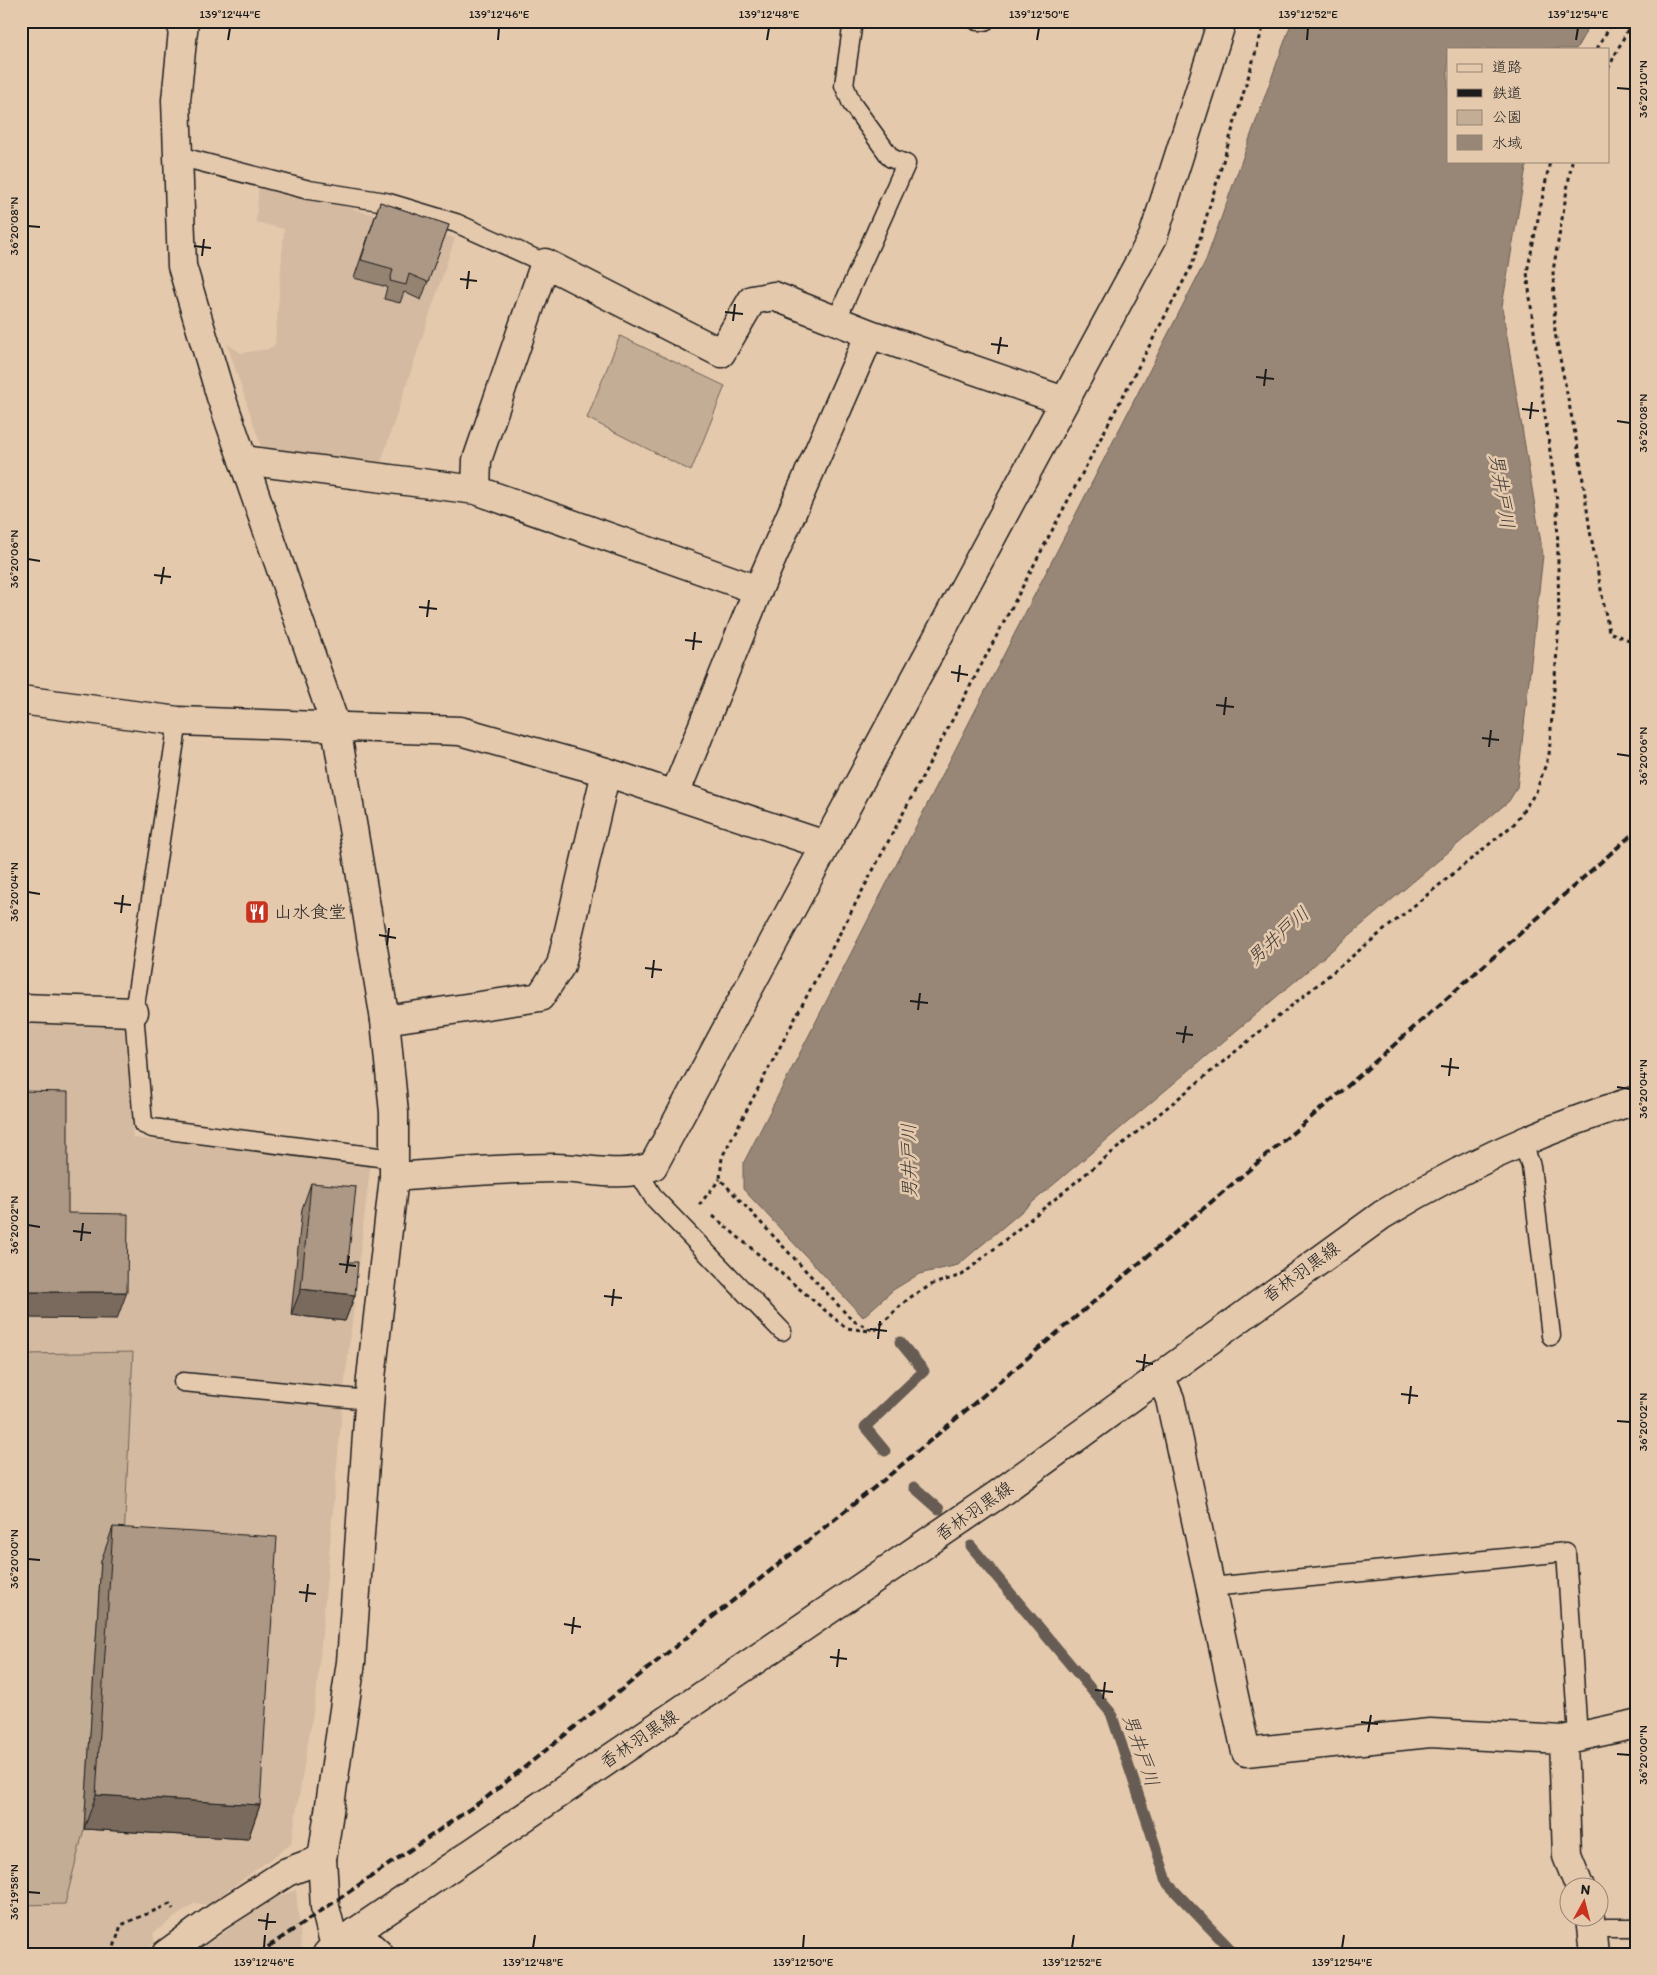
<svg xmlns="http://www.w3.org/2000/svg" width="1657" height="1975" font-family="Itim,'Klee One',sans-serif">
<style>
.built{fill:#d4baa1}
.green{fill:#c4ad95;stroke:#706458}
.water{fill:#988776;stroke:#665c52}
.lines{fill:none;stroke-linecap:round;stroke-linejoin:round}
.stream{stroke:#665c52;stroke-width:11}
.lane-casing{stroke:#1c1c1c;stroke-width:21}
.street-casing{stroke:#1c1c1c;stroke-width:31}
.secondary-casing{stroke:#1c1c1c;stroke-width:31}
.path{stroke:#1c1c1c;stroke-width:3;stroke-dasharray:4 4;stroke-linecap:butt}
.lane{stroke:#e5c9ad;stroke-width:18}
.street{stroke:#e5c9ad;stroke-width:28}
.secondary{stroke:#e5c9ad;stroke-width:28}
.rail{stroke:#1c1c1c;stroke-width:4;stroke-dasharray:8 4;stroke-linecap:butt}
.wall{fill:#958372;stroke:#1c1c1c}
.shaded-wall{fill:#796a5d;stroke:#1c1c1c}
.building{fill:#ad9885;stroke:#1c1c1c}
.ticks{fill:none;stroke:#1c1c1c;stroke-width:2}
.labels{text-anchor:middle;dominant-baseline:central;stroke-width:5;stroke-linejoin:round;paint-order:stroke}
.poi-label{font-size:18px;fill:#1c1c1c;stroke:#e5c9ad;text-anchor:start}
.street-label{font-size:18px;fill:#1c1c1c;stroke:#e5c9ad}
.water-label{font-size:19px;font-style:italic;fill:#413c37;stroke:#e5c9ad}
.neatline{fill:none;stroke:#1c1c1c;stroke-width:2}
.ticks-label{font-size:12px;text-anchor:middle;fill:#1c1c1c}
</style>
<rect width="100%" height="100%" fill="#e5c9ad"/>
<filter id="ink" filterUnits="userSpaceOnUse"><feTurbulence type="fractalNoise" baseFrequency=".02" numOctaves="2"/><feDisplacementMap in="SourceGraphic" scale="10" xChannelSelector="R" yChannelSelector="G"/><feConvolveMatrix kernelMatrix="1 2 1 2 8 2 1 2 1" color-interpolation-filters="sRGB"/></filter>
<g filter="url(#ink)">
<path class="built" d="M 259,182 L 455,238 L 378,471 L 264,455 L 227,344 L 241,353 L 268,349 L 275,345 L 284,229 L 256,222 Z
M 21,1022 L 124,1027 L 133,1138 L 304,1156 L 369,1165 L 370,1169 L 343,1398 L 317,1689 L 291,1844 L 208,1905 L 195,1903 L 153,1933 L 155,1943 L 139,1954 L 21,1954 Z
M 296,1890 L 302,1954 L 194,1954 L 273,1898 Z"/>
<path class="green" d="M 620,336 L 725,386 L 691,471 L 587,418 Z
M 133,1352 L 123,1562 L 101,1561 L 84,1829 L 65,1904 L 21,1905 L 21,1361 L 26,1354 Z"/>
<path class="water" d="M 1292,21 L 1592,21 L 1576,49 L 1448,49 L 1448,161 L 1527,161 L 1502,306 L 1543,555 L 1517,788 L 1509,801 L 958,1265 L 919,1274 L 893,1290 L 863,1317 L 743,1189 L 743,1164 L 1206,260 Z"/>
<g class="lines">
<path class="stream" d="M 885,1451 L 865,1427 L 924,1371 L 900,1342
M 914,1487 L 939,1509
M 971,1546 L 1111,1713 L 1168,1884 L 1235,1954"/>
<defs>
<path id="lane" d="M 977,21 L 985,21
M 178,156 L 309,190 L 386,202 L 456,223 L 545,263
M 836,321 L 906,164 L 891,158 L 852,104 L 844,85 L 853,21
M 178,721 L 134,1012 L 143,1124 L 152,1128 L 394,1159
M 1522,1141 L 1531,1166 L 1551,1336
M 638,1172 L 654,1198 L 782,1331
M 183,1382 L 369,1400
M 1211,1587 L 1566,1552 L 1578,1737
M 1591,1931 L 1607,1928 L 1636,1928"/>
<path id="street" d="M 243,460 L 476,490 L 758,590
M 476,490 L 477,460 L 545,263 L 721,353 L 752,300 L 774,296 L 870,334 L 1064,401
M 21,700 L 178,721 L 460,731 L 606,772 L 825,845
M 675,794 L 758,590 L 870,334
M 21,1008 L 134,1012
M 385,1020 L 540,997 L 561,965 L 606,772
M 394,1177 C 448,1173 501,1168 555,1168 C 589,1168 620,1179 653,1166 L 1153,237 L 1222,21
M 1160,1376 L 1170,1399 L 1246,1752 L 1430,1733 L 1563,1740 L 1636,1724
M 1563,1740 L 1567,1856 L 1580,1888
M 1590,1918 L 1594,1954
M 355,1932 L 379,1954
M 166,1954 L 217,1917 L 287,1872 L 322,1859"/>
<path id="secondary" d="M 184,21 L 176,100 L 182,266 L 221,397 L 336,727 L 385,1020 L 394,1113 L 394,1177 L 371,1378 L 351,1662 L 322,1859 L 325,1907 L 335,1946
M 327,1954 L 335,1946 L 391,1908 L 997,1495 L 1382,1215 C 1462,1166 1546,1128 1636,1100"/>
</defs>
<use href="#lane" class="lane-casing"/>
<use href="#street" class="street-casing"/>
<use href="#secondary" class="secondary-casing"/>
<path class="path" d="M 1265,21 L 1192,265 L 722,1157 L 720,1179 L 852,1320 L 874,1331 L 909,1298 L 933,1284 L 962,1275 L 1514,824 L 1536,792 L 1549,755 L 1559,624 L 1557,501 L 1539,373 L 1527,272 L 1550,161
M 1597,49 L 1613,21
M 1608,69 L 1632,21
M 1572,161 L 1553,271 L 1555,333 L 1580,459 L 1590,531 L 1609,632 L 1636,643
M 699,1205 L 720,1179
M 713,1216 L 846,1328 L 871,1331
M 112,1954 L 121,1925 L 170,1904 L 173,1909"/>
<use href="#lane" class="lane"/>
<use href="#street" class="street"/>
<use href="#secondary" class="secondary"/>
<path class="rail" d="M 258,1954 L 486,1798 L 885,1479 L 1342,1091 L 1636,831"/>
</g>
<path class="wall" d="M 380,202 L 449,225 L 421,300 L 404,292 L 400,303 L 384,299 L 387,287 L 354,278 Z
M 311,1183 L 348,1262 L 355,1295 L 345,1321 L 291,1315 L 302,1209 Z
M 113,1527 L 260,1805 L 248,1839 L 84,1829 L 101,1561 Z"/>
<path class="shaded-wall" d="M 301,1289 L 355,1295 L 345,1321 L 291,1315 Z
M 21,1292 L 127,1292 L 117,1319 L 21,1318 Z
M 96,1795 L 260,1805 L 248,1839 L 84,1829 Z"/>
<path class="building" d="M 380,202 L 449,225 L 428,282 L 409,274 L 406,285 L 390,281 L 393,269 L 361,260 Z
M 21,1091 L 68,1092 L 68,1213 L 128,1214 L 127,1292 L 21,1292 Z
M 311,1183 L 356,1187 L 348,1262 L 358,1262 L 355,1295 L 301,1289 Z
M 113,1527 L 277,1537 L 260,1805 L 96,1795 Z"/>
</g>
<path class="ticks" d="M 228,40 L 230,28M 498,40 L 499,28M 767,40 L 769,28M 1037,40 L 1039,28M 1307,40 L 1308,28M 1576,40 L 1578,28M 1617,88 L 1630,89M 28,226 L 40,227M 194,246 L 211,248M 202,256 L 204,239M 460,279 L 477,281M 467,289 L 469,271M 725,312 L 743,314M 733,321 L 735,304M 991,344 L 1008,346M 998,354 L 1001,337M 1256,377 L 1274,379M 1264,386 L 1266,369M 1522,409 L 1539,411M 1530,419 L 1532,402M 1617,421 L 1630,423M 28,559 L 40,561M 154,575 L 171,577M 161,584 L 164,567M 419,607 L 437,609M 427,617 L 429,600M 685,640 L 702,642M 693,650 L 695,632M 951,672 L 968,675M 958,682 L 960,665M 1216,705 L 1234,707M 1224,715 L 1226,697M 1482,738 L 1499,740M 1489,747 L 1491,730M 1617,754 L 1630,756M 28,892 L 40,894M 114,903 L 131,905M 121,913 L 123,895M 379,935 L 396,938M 387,945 L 389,928M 645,968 L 662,970M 652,978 L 654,960M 910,1001 L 928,1003M 918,1010 L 920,993M 1176,1033 L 1193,1035M 1183,1043 L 1186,1026M 1441,1066 L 1459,1068M 1449,1076 L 1451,1058M 1617,1087 L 1630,1089M 28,1225 L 40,1227M 73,1231 L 91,1233M 81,1241 L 83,1223M 339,1264 L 356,1266M 346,1273 L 349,1256M 604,1296 L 622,1298M 612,1306 L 614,1289M 870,1329 L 887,1331M 878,1339 L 880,1321M 1136,1361 L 1153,1364M 1143,1371 L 1145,1354M 1401,1394 L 1418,1396M 1409,1404 L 1411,1386M 1617,1421 L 1630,1422M 28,1559 L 40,1560M 299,1592 L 316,1594M 306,1602 L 308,1584M 564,1624 L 581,1627M 572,1634 L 574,1617M 830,1657 L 847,1659M 837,1667 L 839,1649M 1095,1690 L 1113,1692M 1103,1699 L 1105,1682M 1361,1722 L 1378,1724M 1368,1732 L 1371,1715M 1617,1754 L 1630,1755M 28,1892 L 40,1893M 258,1920 L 276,1922M 266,1930 L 268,1913M 264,1948 L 265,1935M 533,1948 L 535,1935M 803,1948 L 804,1935M 1072,1948 L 1074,1935M 1342,1948 L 1344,1935"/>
<defs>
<symbol id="restaurant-square" viewBox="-11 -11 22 22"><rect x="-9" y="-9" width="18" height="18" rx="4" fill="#c8321e" stroke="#e5c9ad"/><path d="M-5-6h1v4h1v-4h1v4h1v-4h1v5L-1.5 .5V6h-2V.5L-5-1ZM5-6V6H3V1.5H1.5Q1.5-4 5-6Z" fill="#fff"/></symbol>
</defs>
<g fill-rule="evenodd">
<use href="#restaurant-square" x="243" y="898" width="28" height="28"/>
</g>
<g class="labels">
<g class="poi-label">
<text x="274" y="912">山水食堂</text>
</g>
<g class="street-label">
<text transform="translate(1301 1272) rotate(-36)">香林羽黒線</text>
<text transform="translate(974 1511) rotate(-35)">香林羽黒線</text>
<text transform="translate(639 1739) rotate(-34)">香林羽黒線</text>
</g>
<g class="water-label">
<text transform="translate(1502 491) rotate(81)">男井戸川</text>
<text transform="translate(1278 936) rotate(-42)">男井戸川</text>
<text transform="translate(909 1161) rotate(-91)">男井戸川</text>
<text transform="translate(1141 1750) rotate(71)">男井戸川</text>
</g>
</g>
<rect width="1657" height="1975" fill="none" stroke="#e5c9ad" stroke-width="55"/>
<rect x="1447" y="48" width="162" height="115" fill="#e5c9ad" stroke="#958473"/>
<rect x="1457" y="64" width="25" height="8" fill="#e5c9ad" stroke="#958473"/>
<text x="1492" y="72" font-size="15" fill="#1c1c1c">道路</text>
<rect x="1457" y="89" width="25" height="8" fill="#1c1c1c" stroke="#958473"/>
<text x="1492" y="98" font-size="15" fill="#1c1c1c">鉄道</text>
<rect x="1457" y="110" width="25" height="15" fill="#c4ad95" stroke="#958473"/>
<text x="1492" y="122" font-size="15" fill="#1c1c1c">公園</text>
<rect x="1457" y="135" width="25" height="15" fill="#988776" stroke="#958473"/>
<text x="1492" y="148" font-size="15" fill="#1c1c1c">水域</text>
<g transform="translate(1584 1902) rotate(7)"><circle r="24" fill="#e5c9ad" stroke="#958473"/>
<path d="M0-4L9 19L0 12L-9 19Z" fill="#c8321e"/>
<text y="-8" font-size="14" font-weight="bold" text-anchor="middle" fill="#1c1c1c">N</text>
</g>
<rect x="28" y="28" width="1602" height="1920" class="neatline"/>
<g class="ticks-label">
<text x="230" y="18">139°12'44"E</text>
<text x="499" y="18">139°12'46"E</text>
<text x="769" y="18">139°12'48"E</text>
<text x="1039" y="18">139°12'50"E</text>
<text x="1308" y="18">139°12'52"E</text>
<text x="1578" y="18">139°12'54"E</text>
<text transform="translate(1643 89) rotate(-90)" y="4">36°20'10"N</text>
<text transform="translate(14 226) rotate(-90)" y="4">36°20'08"N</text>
<text transform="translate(1643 423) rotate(-90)" y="4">36°20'08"N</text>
<text transform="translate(14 559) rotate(-90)" y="4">36°20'06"N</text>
<text transform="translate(1643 756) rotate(-90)" y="4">36°20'06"N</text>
<text transform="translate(14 892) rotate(-90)" y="4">36°20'04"N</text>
<text transform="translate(1643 1089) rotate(-90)" y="4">36°20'04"N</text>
<text transform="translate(14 1225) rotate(-90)" y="4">36°20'02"N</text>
<text transform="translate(1643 1422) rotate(-90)" y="4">36°20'02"N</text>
<text transform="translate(14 1559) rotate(-90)" y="4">36°20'00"N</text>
<text transform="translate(1643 1755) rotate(-90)" y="4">36°20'00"N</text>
<text transform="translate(14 1892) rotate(-90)" y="4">36°19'58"N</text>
<text x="264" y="1966">139°12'46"E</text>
<text x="533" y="1966">139°12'48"E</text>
<text x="803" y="1966">139°12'50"E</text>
<text x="1072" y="1966">139°12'52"E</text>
<text x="1342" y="1966">139°12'54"E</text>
</g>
</svg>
